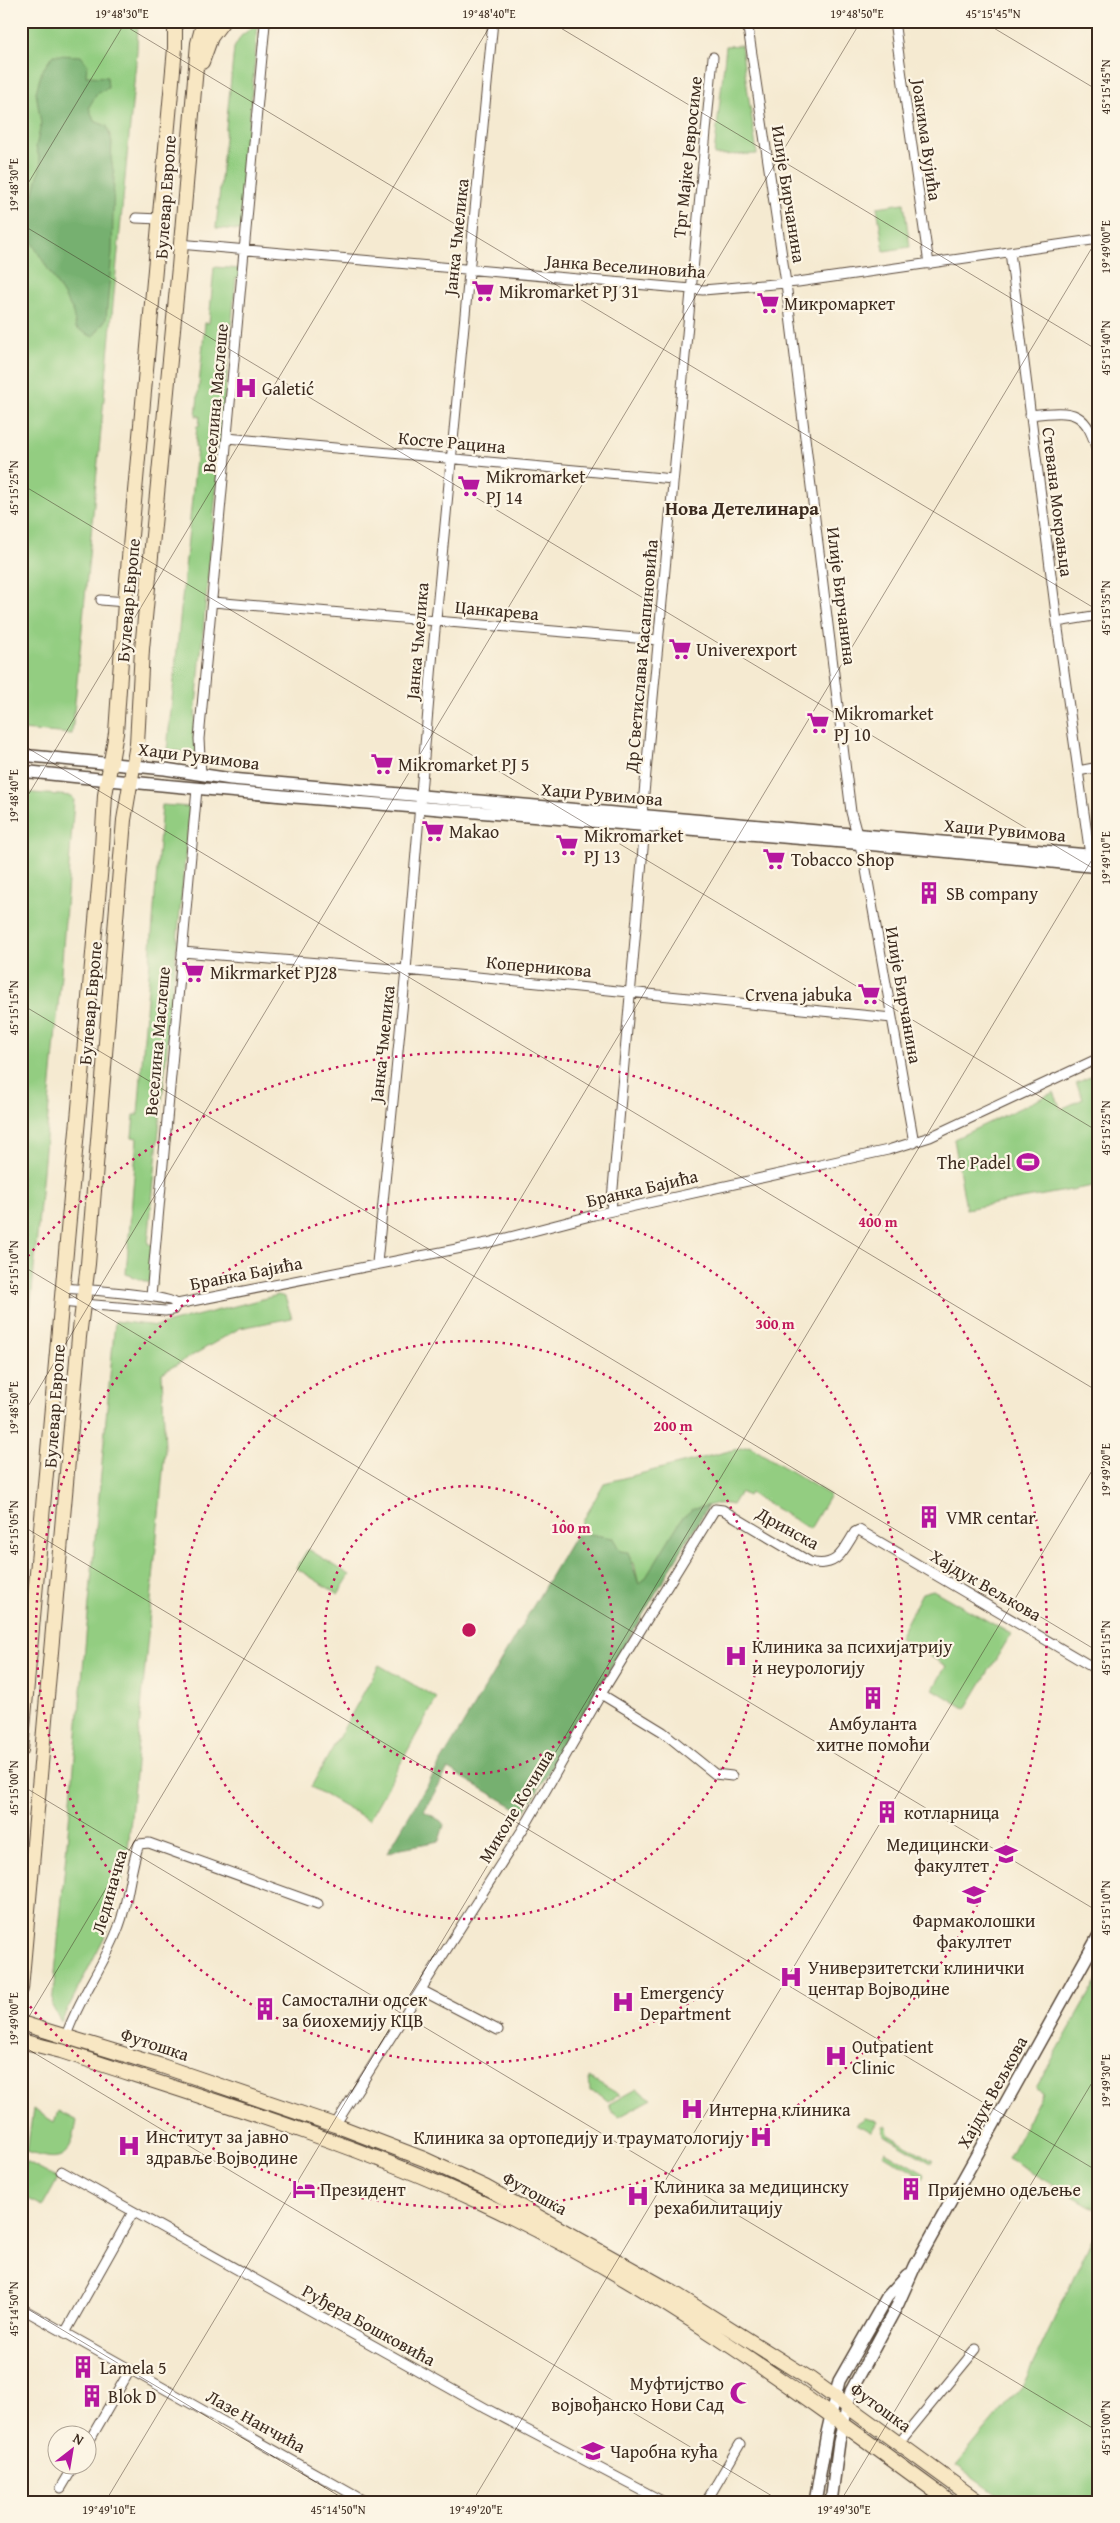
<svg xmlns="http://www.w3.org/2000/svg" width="1120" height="2523" font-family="'Gentium Book Plus',serif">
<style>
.green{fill:#93cd81;stroke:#677c50}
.forest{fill:#76b06f;stroke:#586d46}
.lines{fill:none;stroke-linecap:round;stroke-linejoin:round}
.minor-casing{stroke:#574739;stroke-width:11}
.tertiary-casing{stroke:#574739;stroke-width:14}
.secondary-casing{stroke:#574739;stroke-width:16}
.minor{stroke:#fff;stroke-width:9}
.tertiary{stroke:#fff;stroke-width:11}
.secondary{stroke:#f8e7c3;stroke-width:14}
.ticks{fill:none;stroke:#3b2a1e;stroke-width:1;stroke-opacity:0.45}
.ring{fill:none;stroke:#c2185b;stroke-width:2.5;stroke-dasharray:2.5 5}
.labels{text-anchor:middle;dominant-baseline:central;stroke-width:4.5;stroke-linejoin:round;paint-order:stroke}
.street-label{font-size:18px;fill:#3b2a1e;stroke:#fcf5e5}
.poi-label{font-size:18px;fill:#3b2a1e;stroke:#fcf5e5;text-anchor:start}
.neighbourhood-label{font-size:19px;font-weight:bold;fill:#3b2a1e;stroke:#fcf5e5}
.centre{fill:#c2185b;stroke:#fcf5e5;stroke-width:2.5}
.ring-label{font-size:15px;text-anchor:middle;font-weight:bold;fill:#c2185b;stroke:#fcf5e5;stroke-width:4.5;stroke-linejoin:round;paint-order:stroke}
.neatline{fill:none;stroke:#3b2a1e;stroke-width:2}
.ticks-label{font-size:12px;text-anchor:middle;fill:#3b2a1e}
</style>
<rect width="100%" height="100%" fill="#fcf5e5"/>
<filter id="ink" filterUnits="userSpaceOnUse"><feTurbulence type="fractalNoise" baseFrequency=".02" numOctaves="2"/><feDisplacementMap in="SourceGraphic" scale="10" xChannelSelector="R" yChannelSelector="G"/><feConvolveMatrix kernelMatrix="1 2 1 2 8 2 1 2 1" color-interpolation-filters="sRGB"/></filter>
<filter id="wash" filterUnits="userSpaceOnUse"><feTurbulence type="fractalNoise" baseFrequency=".0096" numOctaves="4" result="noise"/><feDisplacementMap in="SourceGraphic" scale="20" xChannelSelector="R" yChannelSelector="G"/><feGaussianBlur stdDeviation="1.12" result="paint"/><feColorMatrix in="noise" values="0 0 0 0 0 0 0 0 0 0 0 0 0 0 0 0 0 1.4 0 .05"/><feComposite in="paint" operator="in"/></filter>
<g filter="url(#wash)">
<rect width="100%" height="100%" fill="#f5ead1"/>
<path class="green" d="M 21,21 L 138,21 L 137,52 L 72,734 L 21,730 Z
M 258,23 L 241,217 L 248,218 L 247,231 L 216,228 L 234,48 L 241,36 Z
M 741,45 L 757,154 L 714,155 L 726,46 Z
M 904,203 L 910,247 L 884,251 L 877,207 Z
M 214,267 L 242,269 L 242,278 L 236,278 L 193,738 L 199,739 L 198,753 L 167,750 L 197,448 L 195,447 L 197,426 L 199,426 L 200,416 L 196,416 L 205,323 L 209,323 Z
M 21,792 L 72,796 L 74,800 L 61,974 L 21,1412 Z
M 162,805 L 190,807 L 148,1244 L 153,1245 L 157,1286 L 126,1274 L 137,1138 L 132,1137 L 134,1115 L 138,1115 Z
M 1099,1073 L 1099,1185 L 966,1209 L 954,1139 L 1054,1092 L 1061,1109 L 1083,1099 L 1076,1083 Z
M 278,1295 L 285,1297 L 292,1318 L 240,1328 L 162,1373 L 165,1450 L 127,1861 L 107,1932 L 61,2022 L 52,2006 L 115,1321 L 157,1326 Z
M 749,1446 L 830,1495 L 810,1529 L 750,1493 L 748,1496 L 740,1492 L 732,1505 C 718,1501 707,1507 694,1508 L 645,1579 L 639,1585 L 634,1563 L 620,1552 L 574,1537 L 604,1483 Z
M 308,1549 L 350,1575 L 338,1594 L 296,1568 Z
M 933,1590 L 1011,1634 L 966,1709 L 933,1689 L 946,1666 L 899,1637 L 922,1593 Z
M 379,1665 L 437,1698 L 369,1820 L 311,1787 Z
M 1099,1977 L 1099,2211 L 1008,2158 L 1043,2092 L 1036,2088 Z
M 589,2077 L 620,2095 L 608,2101 L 599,2094 L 590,2091 Z
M 636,2089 L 652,2099 L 619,2117 L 612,2113 L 609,2104 Z
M 33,2109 L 54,2122 L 58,2111 L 77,2121 C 70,2158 63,2164 27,2152 Z
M 865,2118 L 878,2121 L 871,2132 L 856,2124 Z
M 882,2126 L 887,2126 L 888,2134 L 933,2161 L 931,2163 L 884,2135 Z
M 885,2151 L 925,2174 L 923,2178 L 883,2154 Z
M 26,2162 L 58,2179 L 43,2206 L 22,2196 Z
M 1099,2224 L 1099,2502 L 1008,2502 L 956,2465 L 1023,2385 Z"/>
<path class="forest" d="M 53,55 L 81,56 L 87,64 L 86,76 L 107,77 L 108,88 L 97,93 L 89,107 L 94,121 L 107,126 L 112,142 L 111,158 L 114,175 L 112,253 L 106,319 L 93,337 L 76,328 L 72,309 L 31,241 L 24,214 L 34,192 L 41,164 L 36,147 L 41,124 L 36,92 L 42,71 Z
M 708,1506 L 527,1808 L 524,1812 L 519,1810 L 448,1769 L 424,1811 L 441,1821 L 444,1825 L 439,1841 L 401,1848 L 387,1853 L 574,1537 L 589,1534 L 613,1538 L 620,1551 L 628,1552 L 639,1584 L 645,1579 L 682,1518 L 694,1508 Z"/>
</g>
<g filter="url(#ink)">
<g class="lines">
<defs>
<path id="minor" d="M 747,21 L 786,283 L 851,812 L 865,864 L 914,1143
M 894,21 L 929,264
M 136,218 L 160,219
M 179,244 L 703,290 L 798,282 L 1099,239
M 1010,252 L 1057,622 L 1090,855
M 1030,415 C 1076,410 1087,410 1099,458
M 227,438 L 673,479
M 101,600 L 125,602
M 213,602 L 659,640
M 1057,622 L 1099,615
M 1078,771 L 1099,767
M 201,774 L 199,739 L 265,24
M 642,815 L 713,57
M 182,952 L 406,970 L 892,1018
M 611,1211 L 645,826
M 377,1263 L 406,970 L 433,651 L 493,21
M 62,1288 C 79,1289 170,1295 177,1304
M 151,1296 L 197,789
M 60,1302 L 165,1311 L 173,1310 L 177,1304 L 487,1243 L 594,1215 L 888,1150 L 930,1137 L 1099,1058
M 601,1694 L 663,1732 L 715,1774 L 732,1776
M 421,1990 L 498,2030
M 66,2036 C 79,1997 105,1965 119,1926 C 129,1900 129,1871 139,1844 L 149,1843 L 318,1904
M 335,2125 L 528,1821 L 601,1694 L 715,1509 L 723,1510 L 810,1562 C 837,1569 843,1551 855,1532 L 859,1530 L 1099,1671
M 61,2171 L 487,2409 L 664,2502
M 21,2308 L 366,2502
M 65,2333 L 133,2212
M 88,2443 L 130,2370
M 899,2443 L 976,2349
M 61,2488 L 74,2466
M 706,2502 L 740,2444"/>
<path id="tertiary" d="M 21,755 L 165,769 L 231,779 L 1099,856
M 21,771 C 380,809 740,828 1099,867
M 815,2502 L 827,2433 L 839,2381 L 887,2297 L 907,2275
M 831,2502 L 839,2442 L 851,2391 L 898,2304 L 915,2266 L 1099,1935"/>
<path id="secondary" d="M 202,62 L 211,37 L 223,21
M 21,1750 L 101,865 L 105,795 L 116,733 L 125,602 L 175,48 L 175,21
M 21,1989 L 79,1337 L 88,1264 L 124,820 L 137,744 L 142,649 L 179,267 L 198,43 L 204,21
M 21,2023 L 162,2066 L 335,2125 L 424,2159 L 485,2187 L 669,2290 L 810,2379 L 979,2502
M 21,2041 L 61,2051 C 201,2097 344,2139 478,2201 C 648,2280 800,2392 950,2502"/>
</defs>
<use href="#minor" class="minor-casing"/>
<use href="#tertiary" class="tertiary-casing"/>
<use href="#secondary" class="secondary-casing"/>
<use href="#minor" class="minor"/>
<use href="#tertiary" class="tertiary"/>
<use href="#secondary" class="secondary"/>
</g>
</g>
<path class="ticks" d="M 117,21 L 1099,611M 549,21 L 1099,351M 982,21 L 1099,91M 21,195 L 126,21M 21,224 L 1099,872M 21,484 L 1099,1132M 21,744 L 1099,1392M 21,807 L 493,21M 21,1004 L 1099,1652M 21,1265 L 1099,1912M 21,1418 L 861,21M 21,1525 L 1099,2172M 21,1785 L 1099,2432M 21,2030 L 1099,236M 21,2045 L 782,2502M 21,2305 L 349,2502M 105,2502 L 1099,848M 472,2502 L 1099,1459M 840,2502 L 1099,2071"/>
<g class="ring">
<circle cx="469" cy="1630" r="144"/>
<circle cx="469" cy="1630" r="289"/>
<circle cx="469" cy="1630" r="433"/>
<path d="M23 1262A578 578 0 1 1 23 1998"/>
</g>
<defs>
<symbol id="supermarket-bare" viewBox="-9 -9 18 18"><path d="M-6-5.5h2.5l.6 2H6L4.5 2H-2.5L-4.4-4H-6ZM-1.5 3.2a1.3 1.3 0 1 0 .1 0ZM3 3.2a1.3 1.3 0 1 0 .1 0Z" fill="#b5179e" stroke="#fcf5e5" stroke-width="2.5" paint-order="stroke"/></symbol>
<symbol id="hospital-bare" viewBox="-9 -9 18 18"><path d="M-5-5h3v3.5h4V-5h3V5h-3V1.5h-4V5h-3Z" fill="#b5179e" stroke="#fcf5e5" stroke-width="2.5" paint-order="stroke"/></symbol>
<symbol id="building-bare" viewBox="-9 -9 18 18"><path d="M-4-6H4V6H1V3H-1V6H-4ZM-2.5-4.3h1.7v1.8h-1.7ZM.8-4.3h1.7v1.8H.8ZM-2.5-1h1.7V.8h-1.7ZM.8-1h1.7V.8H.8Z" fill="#b5179e" stroke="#fcf5e5" stroke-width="2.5" paint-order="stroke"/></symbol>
<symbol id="stadium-bare" viewBox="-9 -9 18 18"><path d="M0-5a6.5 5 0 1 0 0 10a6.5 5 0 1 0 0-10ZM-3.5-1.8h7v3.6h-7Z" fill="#b5179e" stroke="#fcf5e5" stroke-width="2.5" paint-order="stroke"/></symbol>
<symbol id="university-bare" viewBox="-9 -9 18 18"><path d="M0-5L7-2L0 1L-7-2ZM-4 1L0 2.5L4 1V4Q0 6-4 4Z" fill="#b5179e" stroke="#fcf5e5" stroke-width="2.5" paint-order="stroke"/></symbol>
<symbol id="hotel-bare" viewBox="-9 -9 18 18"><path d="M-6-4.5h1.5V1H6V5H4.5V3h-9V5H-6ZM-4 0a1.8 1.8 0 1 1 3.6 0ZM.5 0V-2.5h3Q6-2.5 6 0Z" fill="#b5179e" stroke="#fcf5e5" stroke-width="2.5" paint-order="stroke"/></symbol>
<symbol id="mosque-bare" viewBox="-9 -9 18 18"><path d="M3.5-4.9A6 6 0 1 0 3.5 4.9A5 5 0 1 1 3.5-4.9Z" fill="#b5179e" stroke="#fcf5e5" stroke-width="2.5" paint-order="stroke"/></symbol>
<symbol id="school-bare" viewBox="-9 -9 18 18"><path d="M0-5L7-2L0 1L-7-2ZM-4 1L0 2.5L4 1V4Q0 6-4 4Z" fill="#b5179e" stroke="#fcf5e5" stroke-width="2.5" paint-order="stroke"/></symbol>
</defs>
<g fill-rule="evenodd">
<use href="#supermarket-bare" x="467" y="275" width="32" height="32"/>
<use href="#supermarket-bare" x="752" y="287" width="32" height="32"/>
<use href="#hospital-bare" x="230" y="372" width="32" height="32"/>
<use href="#supermarket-bare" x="453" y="470" width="32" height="32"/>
<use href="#supermarket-bare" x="664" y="633" width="32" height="32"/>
<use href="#supermarket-bare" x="802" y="707" width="32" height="32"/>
<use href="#supermarket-bare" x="366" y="748" width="32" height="32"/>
<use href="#supermarket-bare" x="417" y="815" width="32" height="32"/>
<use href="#supermarket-bare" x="551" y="829" width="32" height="32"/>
<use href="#supermarket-bare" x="758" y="843" width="32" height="32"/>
<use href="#building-bare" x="913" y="877" width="32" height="32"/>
<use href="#supermarket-bare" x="177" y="956" width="32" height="32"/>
<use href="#supermarket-bare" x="853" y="978" width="32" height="32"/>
<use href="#stadium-bare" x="1012" y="1146" width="32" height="32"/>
<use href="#building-bare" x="913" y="1501" width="32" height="32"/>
<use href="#hospital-bare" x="720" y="1640" width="32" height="32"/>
<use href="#building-bare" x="857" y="1682" width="32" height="32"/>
<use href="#building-bare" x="871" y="1796" width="32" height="32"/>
<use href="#university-bare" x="990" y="1838" width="32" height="32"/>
<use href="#university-bare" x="958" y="1879" width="32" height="32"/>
<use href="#hospital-bare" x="775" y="1961" width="32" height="32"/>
<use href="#hospital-bare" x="607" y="1986" width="32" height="32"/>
<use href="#building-bare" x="249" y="1993" width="32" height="32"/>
<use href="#hospital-bare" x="820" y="2040" width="32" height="32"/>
<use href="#hospital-bare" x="676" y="2093" width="32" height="32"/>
<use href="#hospital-bare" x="745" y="2121" width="32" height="32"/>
<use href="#hospital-bare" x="113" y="2130" width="32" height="32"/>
<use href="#hotel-bare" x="288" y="2173" width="32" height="32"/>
<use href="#building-bare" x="895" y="2173" width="32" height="32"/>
<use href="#hospital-bare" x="622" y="2180" width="32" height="32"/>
<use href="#building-bare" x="67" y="2351" width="32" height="32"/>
<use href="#mosque-bare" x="725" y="2377" width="32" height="32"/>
<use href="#building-bare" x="76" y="2380" width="32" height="32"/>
<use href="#school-bare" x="577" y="2435" width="32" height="32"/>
</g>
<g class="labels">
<g class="street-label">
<text transform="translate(927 140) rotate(82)">Јоакима Вујића</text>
<text transform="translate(687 157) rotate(-84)">Трг Мајке Јевросиме</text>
<text transform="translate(789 194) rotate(81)">Илије Бирчанина</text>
<text transform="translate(165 197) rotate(-86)">Булевар Европе</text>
<text transform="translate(456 237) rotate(-84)">Јанка Чмелика</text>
<text transform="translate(626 266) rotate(4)">Јанка Веселиновића</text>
<text transform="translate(215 398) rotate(-85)">Веселина Маслеше</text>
<text transform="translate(452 442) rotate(5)">Косте Рацина</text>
<text transform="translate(1058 502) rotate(83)">Стевана Мокрањца</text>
<text transform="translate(842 596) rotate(83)">Илије Бирчанина</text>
<text transform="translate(128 600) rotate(-85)">Булевар Европе</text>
<text transform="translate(497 610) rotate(5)">Цанкарева</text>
<text transform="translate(417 641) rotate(-85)">Јанка Чмелика</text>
<text transform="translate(641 656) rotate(-85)">Др Светислава Касапиновића</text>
<text transform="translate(199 756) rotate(7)">Хаџи Рувимова</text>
<text transform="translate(602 794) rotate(5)">Хаџи Рувимова</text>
<text transform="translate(1005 830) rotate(5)">Хаџи Рувимова</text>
<text transform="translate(539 966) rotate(5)">Коперникова</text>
<text transform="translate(904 995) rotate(80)">Илије Бирчанина</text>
<text transform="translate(90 1003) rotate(-85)">Булевар Европе</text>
<text transform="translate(157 1041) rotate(-85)">Веселина Маслеше</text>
<text transform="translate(382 1044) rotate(-84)">Јанка Чмелика</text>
<text transform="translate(642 1188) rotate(-13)">Бранка Бајића</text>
<text transform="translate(246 1273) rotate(-11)">Бранка Бајића</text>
<text transform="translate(54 1406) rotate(-86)">Булевар Европе</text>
<text transform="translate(788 1528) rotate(29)">Дринска</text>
<text transform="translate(986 1585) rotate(30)">Хајдук Вељкова</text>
<text transform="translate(516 1806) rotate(-59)">Миколе Кочиша</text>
<text transform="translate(109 1892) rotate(-74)">Лединачка</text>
<text transform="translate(155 2044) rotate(18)">Футошка</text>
<text transform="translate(992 2092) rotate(-61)">Хајдук Вељкова</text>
<text transform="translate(535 2193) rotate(29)">Футошка</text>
<text transform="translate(369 2325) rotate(29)">Руђера Бошковића</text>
<text transform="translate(881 2407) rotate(36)">Футошка</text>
<text transform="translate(256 2421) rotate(29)">Лазе Нанчића</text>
</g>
<g class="poi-label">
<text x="499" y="291">Mikromarket PJ 31</text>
<text x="784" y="303">Микромаркет</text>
<text x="262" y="388">Galetić</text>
<text x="486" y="476">Mikromarket<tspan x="486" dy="21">PJ 14</tspan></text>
<text x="696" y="649">Univerexport</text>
<text x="834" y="713">Mikromarket<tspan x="834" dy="21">PJ 10</tspan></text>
<text x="398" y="764">Mikromarket PJ 5</text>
<text x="449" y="831">Makao</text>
<text x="584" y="835">Mikromarket<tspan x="584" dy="21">PJ 13</tspan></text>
<text x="791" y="859">Tobacco Shop</text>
<text x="946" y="893">SB company</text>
<text x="210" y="972">Mikrmarket PJ28</text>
<text x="852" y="994" text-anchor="end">Crvena jabuka</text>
<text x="1011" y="1162" text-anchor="end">The Padel</text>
<text x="946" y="1517">VMR centar</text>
<text x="752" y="1646">Клиника за психијатрију<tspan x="752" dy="21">и неурологију</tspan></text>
<text x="873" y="1723" text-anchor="middle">Амбуланта<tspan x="873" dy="21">хитне помоћи</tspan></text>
<text x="904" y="1812">котларница</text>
<text x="989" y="1844" text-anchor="end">Медицински<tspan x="989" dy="21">факултет</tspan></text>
<text x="974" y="1920" text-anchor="middle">Фармаколошки<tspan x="974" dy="21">факултет</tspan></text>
<text x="808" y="1967">Универзитетски клинички<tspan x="808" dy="21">центар Војводине</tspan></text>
<text x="640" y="1992">Emergency<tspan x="640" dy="21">Department</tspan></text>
<text x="282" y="1999">Самостални одсек<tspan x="282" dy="21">за биохемију КЦВ</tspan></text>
<text x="852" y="2046">Outpatient<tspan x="852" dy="21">Clinic</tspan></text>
<text x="709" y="2109">Интерна клиника</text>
<text x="146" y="2136">Институт за јавно<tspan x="146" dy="21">здравље Војводине</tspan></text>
<text x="744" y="2137" text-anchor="end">Клиника за ортопедију и трауматологију</text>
<text x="654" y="2186">Клиника за медицинску<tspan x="654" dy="21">рехабилитацију</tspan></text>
<text x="320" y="2189">Президент</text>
<text x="928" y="2189">Пријемно одељење</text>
<text x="100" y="2367">Lamela 5</text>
<text x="724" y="2383" text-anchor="end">Муфтијство<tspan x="724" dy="21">војвођанско Нови Сад</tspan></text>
<text x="108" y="2396">Blok D</text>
<text x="610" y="2451">Чаробна кућа</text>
</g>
<g class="neighbourhood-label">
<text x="742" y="508">Нова Детелинара</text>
</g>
</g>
<circle cx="469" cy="1630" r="8" class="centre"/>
<g class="ring-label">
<text x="878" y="1227">400 m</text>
<text x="775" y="1329">300 m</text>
<text x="673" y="1431">200 m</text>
<text x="571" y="1533">100 m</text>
</g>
<rect width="1120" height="2523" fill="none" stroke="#fcf5e5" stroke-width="55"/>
<g transform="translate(72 2450) rotate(31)"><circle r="24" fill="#fcf5e5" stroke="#afa495"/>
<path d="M0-4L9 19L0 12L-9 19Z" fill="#b5179e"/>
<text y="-8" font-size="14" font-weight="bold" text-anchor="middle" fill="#3b2a1e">N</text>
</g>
<rect x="28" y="28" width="1064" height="2468" class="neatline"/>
<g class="ticks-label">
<text x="122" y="18">19°48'30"E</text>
<text x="489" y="18">19°48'40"E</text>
<text x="857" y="18">19°48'50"E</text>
<text x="993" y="18">45°15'45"N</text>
<text transform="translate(1106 87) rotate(-90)" y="4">45°15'45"N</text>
<text transform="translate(14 185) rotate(-90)" y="4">19°48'30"E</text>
<text transform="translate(1106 247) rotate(-90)" y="4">19°49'00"E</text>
<text transform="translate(1106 348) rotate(-90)" y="4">45°15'40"N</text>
<text transform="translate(14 488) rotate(-90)" y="4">45°15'25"N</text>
<text transform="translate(1106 608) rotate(-90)" y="4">45°15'35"N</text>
<text transform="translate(14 796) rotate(-90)" y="4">19°48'40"E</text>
<text transform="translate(1106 858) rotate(-90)" y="4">19°49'10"E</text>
<text transform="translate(14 1008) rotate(-90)" y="4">45°15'15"N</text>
<text transform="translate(1106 1128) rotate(-90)" y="4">45°15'25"N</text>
<text transform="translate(14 1268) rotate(-90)" y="4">45°15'10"N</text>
<text transform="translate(14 1408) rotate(-90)" y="4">19°48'50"E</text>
<text transform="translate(1106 1470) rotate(-90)" y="4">19°49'20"E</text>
<text transform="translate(14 1528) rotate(-90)" y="4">45°15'05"N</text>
<text transform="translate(1106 1648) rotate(-90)" y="4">45°15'15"N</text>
<text transform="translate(14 1788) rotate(-90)" y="4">45°15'00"N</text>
<text transform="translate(1106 1908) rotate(-90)" y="4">45°15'10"N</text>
<text transform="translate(14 2019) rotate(-90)" y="4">19°49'00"E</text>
<text transform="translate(1106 2081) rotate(-90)" y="4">19°49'30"E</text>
<text transform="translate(14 2309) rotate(-90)" y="4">45°14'50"N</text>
<text transform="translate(1106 2428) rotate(-90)" y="4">45°15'00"N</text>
<text x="109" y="2514">19°49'10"E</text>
<text x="338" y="2514">45°14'50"N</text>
<text x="476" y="2514">19°49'20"E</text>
<text x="844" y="2514">19°49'30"E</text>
</g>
</svg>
